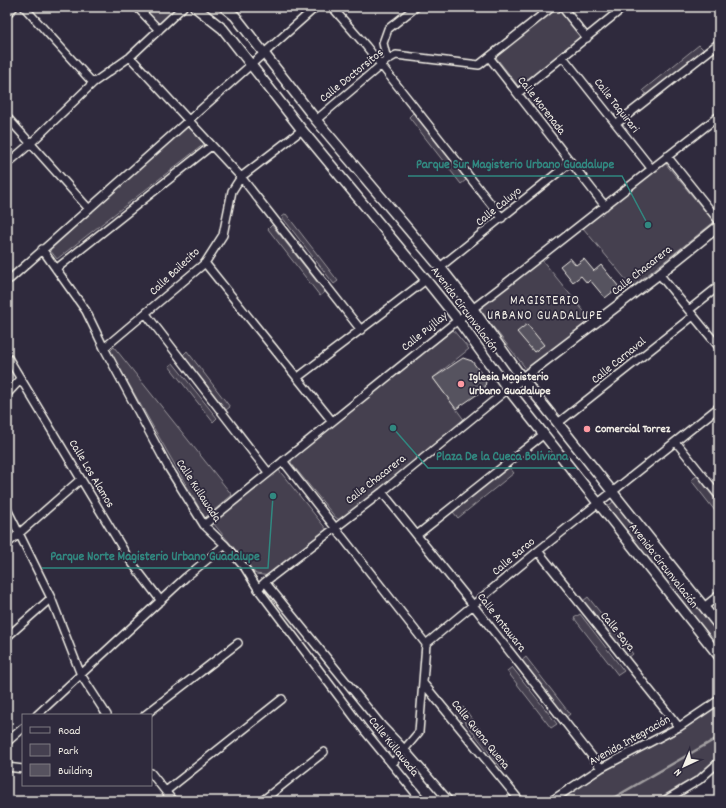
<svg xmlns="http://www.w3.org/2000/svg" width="726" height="808" font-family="Dekko,sans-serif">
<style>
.green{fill:#454050;stroke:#9c989c}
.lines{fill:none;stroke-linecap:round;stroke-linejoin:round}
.stream{stroke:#a19ea0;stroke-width:2.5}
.building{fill:#56525f;stroke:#f4f1e8}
.minor-casing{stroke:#f4f1e8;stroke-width:10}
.secondary-casing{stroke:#f4f1e8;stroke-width:12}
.minor{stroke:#2f2a3d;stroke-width:7}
.secondary{stroke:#2f2a3d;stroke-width:9}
.poi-dot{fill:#ff9aa2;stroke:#2f2a3d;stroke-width:1.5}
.labels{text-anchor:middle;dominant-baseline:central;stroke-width:3.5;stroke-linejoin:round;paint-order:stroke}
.street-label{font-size:12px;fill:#f4f1e8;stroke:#2f2a3d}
.poi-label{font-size:12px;font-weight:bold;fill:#f4f1e8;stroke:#2f2a3d;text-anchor:start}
.neighbourhood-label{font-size:13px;letter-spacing:1px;fill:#f4f1e8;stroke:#2f2a3d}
.leader{fill:none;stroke:#318880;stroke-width:1.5}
.callout-dot{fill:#318880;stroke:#2f2a3d;stroke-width:1.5}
.callout-label{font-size:13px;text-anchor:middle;font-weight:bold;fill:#318880;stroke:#2f2a3d;stroke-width:3.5;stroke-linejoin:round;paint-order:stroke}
</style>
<rect width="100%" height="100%" fill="#2f2a3d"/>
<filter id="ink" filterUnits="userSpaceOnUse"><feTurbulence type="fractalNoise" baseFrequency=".025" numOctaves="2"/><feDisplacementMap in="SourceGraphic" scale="8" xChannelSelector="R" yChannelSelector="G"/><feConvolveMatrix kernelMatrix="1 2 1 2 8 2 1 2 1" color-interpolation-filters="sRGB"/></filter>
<g filter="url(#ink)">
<path class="green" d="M 141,7 L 178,7 L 158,25 Z
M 558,7 L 559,7 L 583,37 L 519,87 L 495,56 Z
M 699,45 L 704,50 L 647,95 L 643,90 Z
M 413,113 L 466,180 L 461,184 L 409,117 Z
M 187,125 L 204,144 L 57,259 L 50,250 Z
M 665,163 L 714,222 L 632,287 L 583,228 Z
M 286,214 L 338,281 L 334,284 L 282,217 Z
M 272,225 L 325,292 L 320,296 L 268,229 Z
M 542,260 L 591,320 L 527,370 L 479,309 Z
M 453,330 L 469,349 L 433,378 L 465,421 L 340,520 L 336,518 L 291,463 L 292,457 Z
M 114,347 L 232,495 L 205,518 L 110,351 Z
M 187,351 L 230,407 L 226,410 L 183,355 Z
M 173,363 L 217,418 L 213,422 L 169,366 Z
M 509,467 L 514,473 L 458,518 L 453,512 Z
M 278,469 L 327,530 L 270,576 L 256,574 L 213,523 Z
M 697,476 L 719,504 L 719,516 L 691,480 Z
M 614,501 L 719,634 L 719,648 L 607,507 Z
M 588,597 L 633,654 L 627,659 L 583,601 Z
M 580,614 L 624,671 L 618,675 L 574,618 Z
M 526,657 L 570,714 L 564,719 L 520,662 Z
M 512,667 L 557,724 L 551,728 L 507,671 Z
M 719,705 L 719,756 L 705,771 L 654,801 L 558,801 L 606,770 L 681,731 Z
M 463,707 L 507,764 L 502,769 L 457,712 Z"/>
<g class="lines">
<path class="stream" d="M 608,801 L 719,737"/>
</g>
<path class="building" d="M 570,258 L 576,265 L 584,259 L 594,271 L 601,265 L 619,287 L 605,298 L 590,280 L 587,283 L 581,276 L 573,282 L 560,266 Z
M 527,324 L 544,345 L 534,352 L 517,332 Z
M 463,358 L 472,361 L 486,380 L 485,389 L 456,409 L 433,378 Z"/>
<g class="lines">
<defs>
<path id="minor" d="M 24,7 L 93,83
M 137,7 L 159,30
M 332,7 L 366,46 L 502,218
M 562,7 L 587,38
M 7,14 L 14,7
M 130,57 L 241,177 L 361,330
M 489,57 L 605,206
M 563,57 L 651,168
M 387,60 L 383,43 L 388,29 L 416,7
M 518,93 L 624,7
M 7,117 L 89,209
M 316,120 L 387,60 L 396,55 L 479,65 L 552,7
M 616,124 L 719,43
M 667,156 L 719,221
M 7,164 L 30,144 L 93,83 L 130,57 L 183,7
M 42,249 L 86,311 L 104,348 L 168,467 L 204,525 L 225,545 L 245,568 L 258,589 L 364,730 L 422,801
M 205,263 L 332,421
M 440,267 L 571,162
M 56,269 L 211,146
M 659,274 L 719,347
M 7,275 L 10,279 L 316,7
M 689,310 L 719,286
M 146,314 L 268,472
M 104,348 L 205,263 L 223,235 L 232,191 L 241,177 L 302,130
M 7,356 L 129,559 L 161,601
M 297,378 L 426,280
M 7,394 L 21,379
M 558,423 L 693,316
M 676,442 L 719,496
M 283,461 L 426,644
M 382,492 L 473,605 L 601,768
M 7,509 L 51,598 L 81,675 L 107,715
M 204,525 L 458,320 L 505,284 L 719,116
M 417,535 L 544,434
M 7,544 L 81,479
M 538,551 L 679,727
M 265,582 L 382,726 L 404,749 L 449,801
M 258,589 L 265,582 L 382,492 L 508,389
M 704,607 L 719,595
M 7,637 L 51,598
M 423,683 L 520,801
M 37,715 L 186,577 L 225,545
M 145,715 L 238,643
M 7,742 L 23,728
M 392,764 L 419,732 L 426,644 L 538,551 L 719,407
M 7,767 L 23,769
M 151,773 L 173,801
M 166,791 L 282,699
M 262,801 L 324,752
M 551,801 L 601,768 L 679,727 L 719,700
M 664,801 L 699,780 L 719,762"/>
<path id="secondary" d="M 195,7 L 223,29 L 302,130 L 426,280 L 458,320 L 508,389 L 719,656
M 224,7 L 235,16 L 316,120 L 440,267 L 473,309 L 522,378 L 719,626
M 508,389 L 659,274 L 719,226"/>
</defs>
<use href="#minor" class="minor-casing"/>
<use href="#secondary" class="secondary-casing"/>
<use href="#minor" class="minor"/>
<use href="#secondary" class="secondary"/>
</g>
</g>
<g class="poi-dot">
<circle cx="461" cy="384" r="4"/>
<circle cx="587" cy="429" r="4"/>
</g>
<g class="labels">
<g class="street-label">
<text transform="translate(352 76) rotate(-39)">Calle Doctorsitos</text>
<text transform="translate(541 106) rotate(52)">Calle Morenada</text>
<text transform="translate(616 106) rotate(52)">Calle Taquirari</text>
<text transform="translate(499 207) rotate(-39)">Calle Caluyo</text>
<text transform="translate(642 271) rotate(-38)">Calle Chacarera</text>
<text transform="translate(175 272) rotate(-43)">Calle Bailecito</text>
<text transform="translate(464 310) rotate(53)">Avenida Circunvalación</text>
<text transform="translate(425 332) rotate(-39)">Calle Pujllay</text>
<text transform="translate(619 361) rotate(-39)">Calle Carnaval</text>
<text transform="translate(91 474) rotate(59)">Calle Los Alamos</text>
<text transform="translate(376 480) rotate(-38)">Calle Chacarera</text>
<text transform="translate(198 491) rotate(57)">Calle Kullawada</text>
<text transform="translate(514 557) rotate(-40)">Calle Sarao</text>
<text transform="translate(663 566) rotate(52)">Avenida Circunvalación</text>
<text transform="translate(501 623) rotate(52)">Calle Antawara</text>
<text transform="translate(617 632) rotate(51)">Calle Saya</text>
<text transform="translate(480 735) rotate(51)">Calle Quena Quena</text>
<text transform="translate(630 741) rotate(-29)">Avenida Integración</text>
<text transform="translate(393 747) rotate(51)">Calle Kullawada</text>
</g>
<g class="poi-label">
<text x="469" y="377">Iglesia Magisterio<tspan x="469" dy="14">Urbano Guadalupe</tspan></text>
<text x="595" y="429">Comercial Torrez</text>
</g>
<g class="neighbourhood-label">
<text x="545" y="301">MAGISTERIO<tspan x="545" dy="15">URBANO GUADALUPE</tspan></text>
</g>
</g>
<path class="leader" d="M648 225L622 176H408M393 428L428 468H576M273 496L268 568H42"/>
<g class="callout-dot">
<circle cx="648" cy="225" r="4"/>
<circle cx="393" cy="428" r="4"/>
<circle cx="273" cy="496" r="4"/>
</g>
<g class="callout-label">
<text x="515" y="168">Parque Sur Magisterio Urbano Guadalupe</text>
<text x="502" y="460">Plaza De la Cueca Boliviana</text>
<text x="155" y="560">Parque Norte Magisterio Urbano Guadalupe</text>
</g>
<rect width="726" height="808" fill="none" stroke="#2f2a3d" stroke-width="24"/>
<rect x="12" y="12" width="702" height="784" fill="none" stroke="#f4f1e8" stroke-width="1.5" filter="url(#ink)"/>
<rect x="22" y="714" width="130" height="72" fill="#2f2a3d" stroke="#7e7a81"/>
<rect x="30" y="727" width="20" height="6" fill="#2f2a3d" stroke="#7e7a81"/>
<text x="58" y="734" font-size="12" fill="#f4f1e8">Road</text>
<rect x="30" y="744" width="20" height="12" fill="#454050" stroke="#7e7a81"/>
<text x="58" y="754" font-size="12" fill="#f4f1e8">Park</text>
<rect x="30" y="764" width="20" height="12" fill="#56525f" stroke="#7e7a81"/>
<text x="58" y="774" font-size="12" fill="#f4f1e8">Building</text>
<g transform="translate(684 766) rotate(224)" stroke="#2f2a3d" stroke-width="3" paint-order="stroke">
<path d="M0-3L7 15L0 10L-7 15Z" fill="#f4f1e8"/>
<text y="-6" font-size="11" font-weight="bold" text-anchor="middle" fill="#f4f1e8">N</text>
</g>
</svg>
